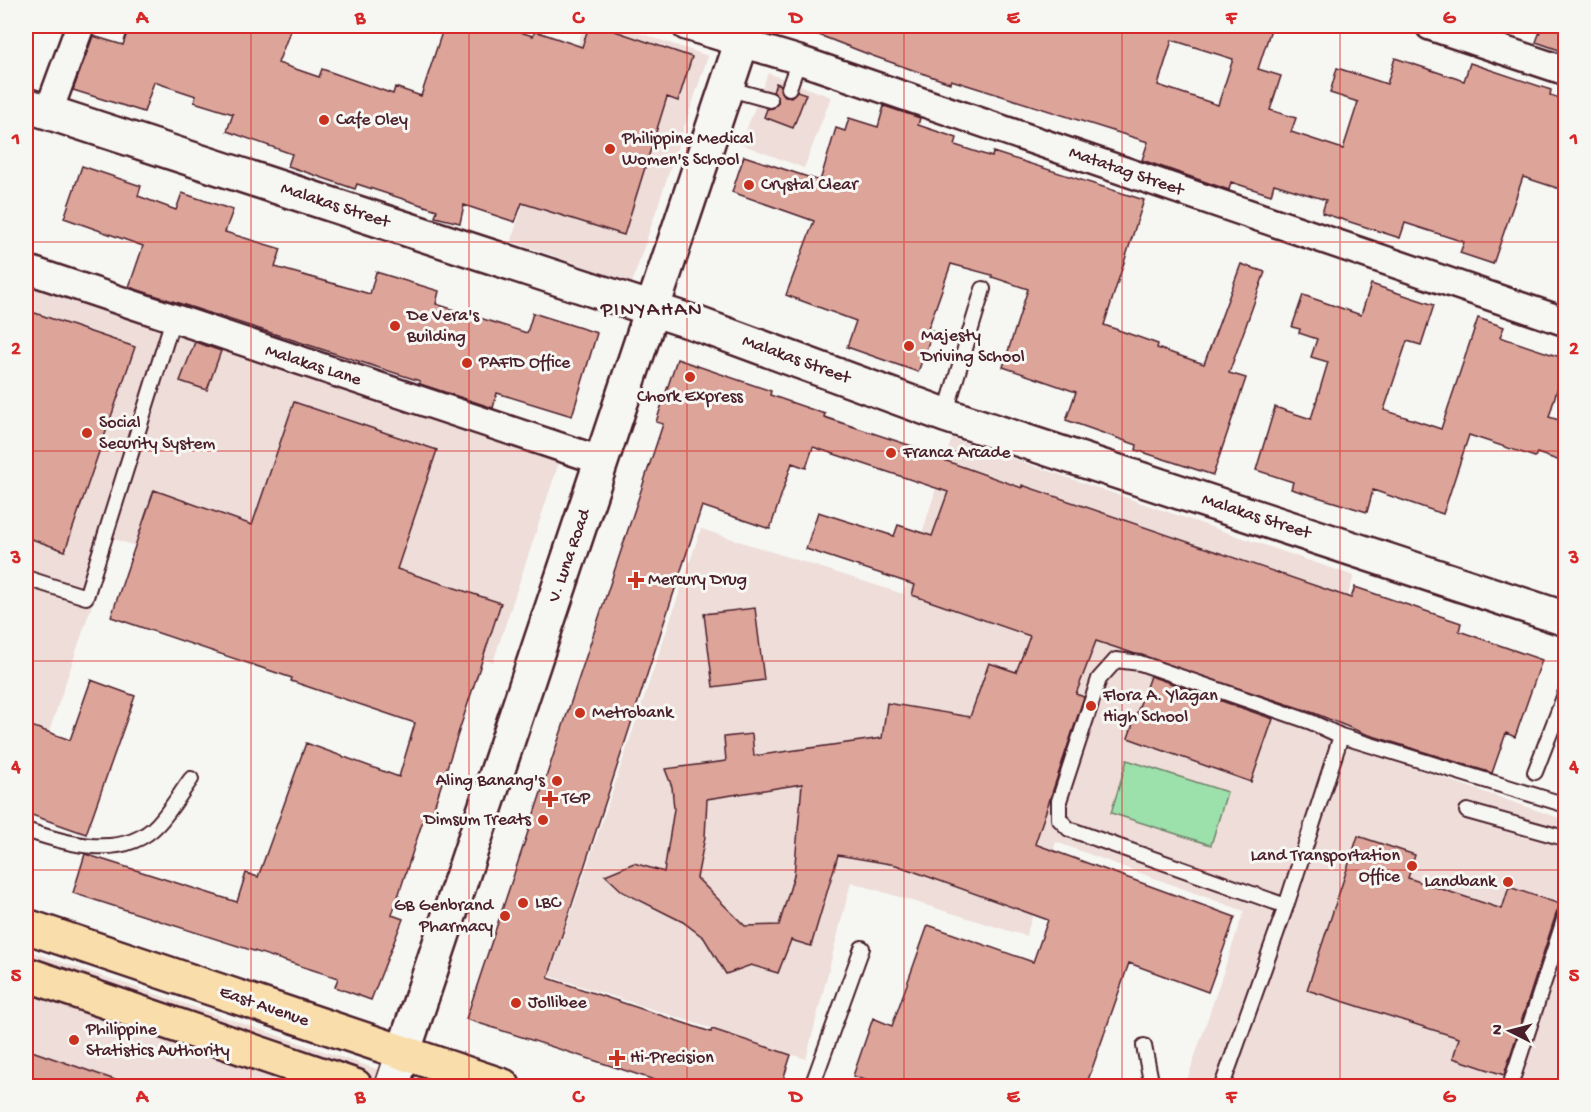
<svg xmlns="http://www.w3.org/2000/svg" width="1591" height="1112" font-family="'Gochi Hand',sans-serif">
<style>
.built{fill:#eeddd8}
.pitch{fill:#9ce0ab;stroke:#73806b;stroke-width:1.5}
.building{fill:#dda49a;stroke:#4a1f2b;stroke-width:1.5;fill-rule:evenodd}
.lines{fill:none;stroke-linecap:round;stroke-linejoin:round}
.service-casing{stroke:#4a1f2b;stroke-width:18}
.minor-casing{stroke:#4a1f2b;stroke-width:32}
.tertiary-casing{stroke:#4a1f2b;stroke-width:38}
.secondary-casing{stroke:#4a1f2b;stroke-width:38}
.primary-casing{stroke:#4a1f2b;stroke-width:38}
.service{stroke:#f6f6f2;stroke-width:14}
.minor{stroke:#f6f6f2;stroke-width:27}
.tertiary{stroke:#f6f6f2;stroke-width:33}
.secondary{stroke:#f6f6f2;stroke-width:33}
.primary{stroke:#f9deab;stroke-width:33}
.grid{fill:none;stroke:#d62828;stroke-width:1.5;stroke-opacity:0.55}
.poi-dot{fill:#c8321e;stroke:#f6f6f2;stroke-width:2}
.labels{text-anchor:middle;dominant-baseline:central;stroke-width:6;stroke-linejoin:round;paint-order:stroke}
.poi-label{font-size:18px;fill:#4a1f2b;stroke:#f6f6f2;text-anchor:start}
.street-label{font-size:18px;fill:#4a1f2b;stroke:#f6f6f2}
.quarter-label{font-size:21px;letter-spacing:1.5px;fill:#4a1f2b;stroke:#f6f6f2}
.neatline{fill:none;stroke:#d62828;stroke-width:2}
.grid-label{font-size:20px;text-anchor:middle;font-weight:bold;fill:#d62828}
</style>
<rect width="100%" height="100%" fill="#f6f6f2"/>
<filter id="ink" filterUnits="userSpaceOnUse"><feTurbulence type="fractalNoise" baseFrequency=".0167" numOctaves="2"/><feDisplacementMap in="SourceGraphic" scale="12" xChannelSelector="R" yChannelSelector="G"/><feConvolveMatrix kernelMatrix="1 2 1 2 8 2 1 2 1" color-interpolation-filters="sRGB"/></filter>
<g filter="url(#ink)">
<path class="built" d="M 584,26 L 618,26 L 708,56 L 632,283 L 511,241 Z
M 768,73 L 831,97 L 804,168 L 741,144 Z
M 26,276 L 562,453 L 493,662 L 114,539 L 26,800 Z
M 952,438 L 1354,576 L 1305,730 L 1565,820 L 1565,1086 L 1185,1086 L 1244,911 L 1056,842 L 1026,936 L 851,882 L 806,1059 L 550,976 L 701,529 L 903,594 Z
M 26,950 L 332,1054 L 427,1086 L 26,1086 Z"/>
<path class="pitch" d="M 1127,760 L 1227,792 L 1211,845 L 1111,813 Z"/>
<path class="building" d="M 129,26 L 292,26 L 278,63 L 319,77 L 322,69 L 393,94 L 395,87 L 421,96 L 444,26 L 500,26 L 533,36 L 535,31 L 582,47 L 589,26 L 600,26 L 692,57 L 678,101 L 667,97 L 624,235 L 522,203 L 515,222 L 464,205 L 460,223 L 435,217 L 437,210 L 357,184 L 355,189 L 288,166 L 292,154 L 227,131 L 233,114 L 194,102 L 196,96 L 154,82 L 144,112 L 73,90 L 93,36 L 123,45 Z
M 802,26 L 1063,26 L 1084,32 L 1086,26 L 1272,26 L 1258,69 L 1281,76 L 1270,110 L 1296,118 L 1291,132 L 1343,149 L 1358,102 L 1330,93 L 1337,68 L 1387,84 L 1395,58 L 1464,81 L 1470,63 L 1551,90 L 1550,95 L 1566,100 L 1566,191 L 1523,177 L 1493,264 L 1460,253 L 1464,242 L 1405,223 L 1400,238 L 1322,213 L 1326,200 L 1274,184 L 1271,195 L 1231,182 L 1229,190 L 1142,160 L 1148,142 L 951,80 L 950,83 L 873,56 L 801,28 ZM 1172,40 L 1233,59 L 1218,105 L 1158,85 Z
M 1542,26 L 1566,26 L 1566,40 L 1562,51 L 1536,42 Z
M 776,83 L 781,85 L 780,90 L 785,96 L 791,97 L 797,91 L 806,94 L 793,128 L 764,117 L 767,109 L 773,108 L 778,103 L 778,97 L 773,92 Z
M 884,106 L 920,118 L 918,125 L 957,138 L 955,145 L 992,157 L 993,152 L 1144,200 L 1104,325 L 1158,344 L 1157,348 L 1204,364 L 1241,264 L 1265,272 L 1229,373 L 1246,378 L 1213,475 L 1136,450 L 1137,445 L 1066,420 L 1076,392 L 1003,367 L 1028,289 L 992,277 L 992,275 L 951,264 L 928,329 L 933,331 L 918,372 L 847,347 L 856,321 L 786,295 L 814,221 L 732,192 L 744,156 L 820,181 L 836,128 L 845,131 L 849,118 L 878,127 Z
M 82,166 L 141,186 L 138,196 L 176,210 L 182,193 L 233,210 L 225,232 L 281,249 L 275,267 L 370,294 L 376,272 L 439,291 L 436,304 L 527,333 L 533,313 L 597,333 L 572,416 L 497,393 L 493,408 L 420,384 L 420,381 L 129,287 L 143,246 L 64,218 Z
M 1371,284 L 1434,305 L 1421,345 L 1407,341 L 1384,410 L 1441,429 L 1478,318 L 1504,327 L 1500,337 L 1566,359 L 1549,417 L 1566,422 L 1566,463 L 1537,453 L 1535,457 L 1469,435 L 1443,514 L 1373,490 L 1367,512 L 1291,489 L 1293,482 L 1256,470 L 1275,407 L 1311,419 L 1328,362 L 1311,357 L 1317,339 L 1299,333 L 1300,329 L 1292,327 L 1303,295 L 1361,315 Z
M 26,310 L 135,347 L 65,551 L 26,537 Z
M 195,342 L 221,351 L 207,390 L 180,381 Z
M 677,359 L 771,391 L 770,395 L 825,414 L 824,417 L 939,455 L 938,458 L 1022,488 L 1022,485 L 1351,598 L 1355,587 L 1461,623 L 1459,631 L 1542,660 L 1515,737 L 1506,733 L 1492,773 L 1363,733 L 1314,713 L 1096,641 L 1076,694 L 1084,697 L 1035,844 L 1235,917 L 1208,992 L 1129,963 L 1086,1086 L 883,1086 L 853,1076 L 873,1018 L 892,1026 L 928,925 L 1033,962 L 1048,920 L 896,865 L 838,855 L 811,946 L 791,940 L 778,973 L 751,965 L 726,974 L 704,938 L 683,922 L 623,892 L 605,875 L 634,863 L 664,872 L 674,809 L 672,787 L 665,769 L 726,761 L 724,737 L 752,734 L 754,756 L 882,738 L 887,703 L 970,717 L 989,663 L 1016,672 L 1030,636 L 912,595 L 915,585 L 806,549 L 818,512 L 894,536 L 898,525 L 932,536 L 948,492 L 813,447 L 806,468 L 792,463 L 770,529 L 702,506 L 548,978 L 711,1032 L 712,1029 L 791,1055 L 781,1086 L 673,1086 L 466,1019 L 663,424 L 656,422 ZM 802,784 L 794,875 L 779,925 L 745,926 L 697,878 L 705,837 L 707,799 Z
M 294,402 L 437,450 L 397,569 L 501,603 L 432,813 L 426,811 L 392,915 L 403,919 L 371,1000 L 335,987 L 338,978 L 73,893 L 85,854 L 237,902 L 246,873 L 258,877 L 306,743 L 399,777 L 415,723 L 291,681 L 292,678 L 111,617 L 154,490 L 252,525 Z
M 755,608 L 764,680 L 713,687 L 704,614 Z
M 1150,676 L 1273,719 L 1251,782 L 1128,738 Z
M 91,680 L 135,696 L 86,834 L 26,813 L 26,724 L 70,740 Z
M 1358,836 L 1415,855 L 1408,878 L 1502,909 L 1509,887 L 1563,905 L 1557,911 L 1504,1075 L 1453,1058 L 1459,1038 L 1307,990 Z
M 26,1049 L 124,1083 L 123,1086 L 26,1086 Z"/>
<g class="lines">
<defs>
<path id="service" d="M 726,88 L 770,100
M 789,88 L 799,60
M 945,415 L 983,289
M 26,578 L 86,597 L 173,319
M 1535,772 L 1566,692
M 1467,811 L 1564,838
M 26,830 C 66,844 124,861 158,824 C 170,811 180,794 191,779
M 1286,906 L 1069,829 L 1059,819 L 1059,801 L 1099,679 L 1116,660 L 1140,663 L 1311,722 L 1341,736 L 1566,805
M 1144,1046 L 1152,1086
M 812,1086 L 862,948
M 1222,1086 L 1286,906 L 1341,736
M 1510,1086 L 1566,914"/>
<path id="minor" d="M 686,26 L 799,60 L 1566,322
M 1430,26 L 1566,71
M 48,113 L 80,26
M 26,269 L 602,461"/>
<path id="tertiary" d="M 26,105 L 695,323 L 945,415 L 1566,619"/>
<path id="secondary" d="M 392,1086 L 747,26"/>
<path id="primary" d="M 26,926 L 503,1086
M 26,974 L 355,1086"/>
</defs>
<use href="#service" class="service-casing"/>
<use href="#minor" class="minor-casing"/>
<use href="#tertiary" class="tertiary-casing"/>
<use href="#secondary" class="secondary-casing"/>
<use href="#primary" class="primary-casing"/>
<use href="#service" class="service"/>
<use href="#minor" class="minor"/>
<use href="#tertiary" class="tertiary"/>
<use href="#secondary" class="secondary"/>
<use href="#primary" class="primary"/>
</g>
</g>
<path class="grid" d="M 251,26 L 251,1086M 469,26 L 469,1086M 687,26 L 687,1086M 904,26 L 904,1086M 1122,26 L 1122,1086M 1340,26 L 1340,1086M 26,242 L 1566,242M 26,451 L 1566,451M 26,661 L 1566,661M 26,870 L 1566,870"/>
<g class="poi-dot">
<circle cx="324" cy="120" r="6"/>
<circle cx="610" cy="149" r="6"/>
<circle cx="749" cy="185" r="6"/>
<circle cx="395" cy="326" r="6"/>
<circle cx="909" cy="346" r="6"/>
<circle cx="467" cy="363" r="6"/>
<circle cx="690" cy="377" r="6"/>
<circle cx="87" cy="433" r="6"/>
<circle cx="891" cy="453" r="6"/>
<path d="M633 571h6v6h6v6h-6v6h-6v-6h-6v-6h6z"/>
<circle cx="1091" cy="706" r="6"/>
<circle cx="580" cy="713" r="6"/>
<circle cx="557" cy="781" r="6"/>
<path d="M547 790h6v6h6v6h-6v6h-6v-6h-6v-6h6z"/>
<circle cx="543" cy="820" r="6"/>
<circle cx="1412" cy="866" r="6"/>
<circle cx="1508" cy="882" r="6"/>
<circle cx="523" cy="903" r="6"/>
<circle cx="505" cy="916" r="6"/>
<circle cx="516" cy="1003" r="6"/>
<circle cx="74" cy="1040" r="6"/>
<path d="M614 1049h6v6h6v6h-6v6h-6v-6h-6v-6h6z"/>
</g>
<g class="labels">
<g class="poi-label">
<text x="336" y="120">Cafe Oley</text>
<text x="622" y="139">Philippine Medical<tspan x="622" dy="21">Women's School</tspan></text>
<text x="761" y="185">Crystal Clear</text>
<text x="407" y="316">De Vera's<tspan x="407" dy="21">Building</tspan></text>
<text x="921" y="336">Majesty<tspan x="921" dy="21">Driving School</tspan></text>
<text x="479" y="363">PAFID Office</text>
<text x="690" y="397" text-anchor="middle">Chork Express</text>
<text x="99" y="423">Social<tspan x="99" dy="21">Security System</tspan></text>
<text x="903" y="453">Franca Arcade</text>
<text x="648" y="580">Mercury Drug</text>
<text x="1103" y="696">Flora A. Ylagan<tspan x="1103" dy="21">High School</tspan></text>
<text x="592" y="713">Metrobank</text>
<text x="545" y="781" text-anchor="end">Aling Banang's</text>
<text x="562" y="799">TGP</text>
<text x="531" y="820" text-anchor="end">Dimsum Treats</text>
<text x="1400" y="856" text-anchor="end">Land Transportation<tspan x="1400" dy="21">Office</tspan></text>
<text x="1496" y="882" text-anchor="end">Landbank</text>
<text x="535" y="903">LBC</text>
<text x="493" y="906" text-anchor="end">GB Genbrand<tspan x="493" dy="21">Pharmacy</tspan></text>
<text x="528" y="1003">Jollibee</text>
<text x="86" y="1030">Philippine<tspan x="86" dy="21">Statistics Authority</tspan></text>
<text x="630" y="1058">Hi-Precision</text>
</g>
<g class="street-label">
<text transform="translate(1126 172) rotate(19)">Matatag Street</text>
<text transform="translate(335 206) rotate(18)">Malakas Street</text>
<text transform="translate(796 360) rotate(20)">Malakas Street</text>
<text transform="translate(313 366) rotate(18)">Malakas Lane</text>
<text transform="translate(1256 517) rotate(18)">Malakas Street</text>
<text transform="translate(570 556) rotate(-71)">V. Luna Road</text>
<text transform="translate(264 1007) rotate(19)">East Avenue</text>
</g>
<g class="quarter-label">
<text x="652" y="311">PINYAHAN</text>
</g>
</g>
<rect width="1591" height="1112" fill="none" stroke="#f6f6f2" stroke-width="66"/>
<g transform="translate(1510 1031) rotate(276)" stroke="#f6f6f2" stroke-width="4.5" paint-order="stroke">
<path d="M0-4.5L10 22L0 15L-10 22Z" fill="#4a1f2b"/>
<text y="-9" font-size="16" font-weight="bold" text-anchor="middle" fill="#4a1f2b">N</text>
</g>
<rect x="33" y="33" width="1525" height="1046" class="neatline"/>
<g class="grid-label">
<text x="142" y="23">A</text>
<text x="360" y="23">B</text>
<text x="578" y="23">C</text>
<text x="796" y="23">D</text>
<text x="1013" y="23">E</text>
<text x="1231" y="23">F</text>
<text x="1449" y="23">G</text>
<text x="16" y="144">1</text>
<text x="1574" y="144">1</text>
<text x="16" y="354">2</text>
<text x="1574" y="354">2</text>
<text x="16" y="563">3</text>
<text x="1574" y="563">3</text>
<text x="16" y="772">4</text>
<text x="1574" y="772">4</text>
<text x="16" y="981">5</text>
<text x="1574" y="981">5</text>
<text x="142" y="1102">A</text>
<text x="360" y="1102">B</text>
<text x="578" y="1102">C</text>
<text x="796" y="1102">D</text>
<text x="1013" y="1102">E</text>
<text x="1231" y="1102">F</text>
<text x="1449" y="1102">G</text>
</g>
</svg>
